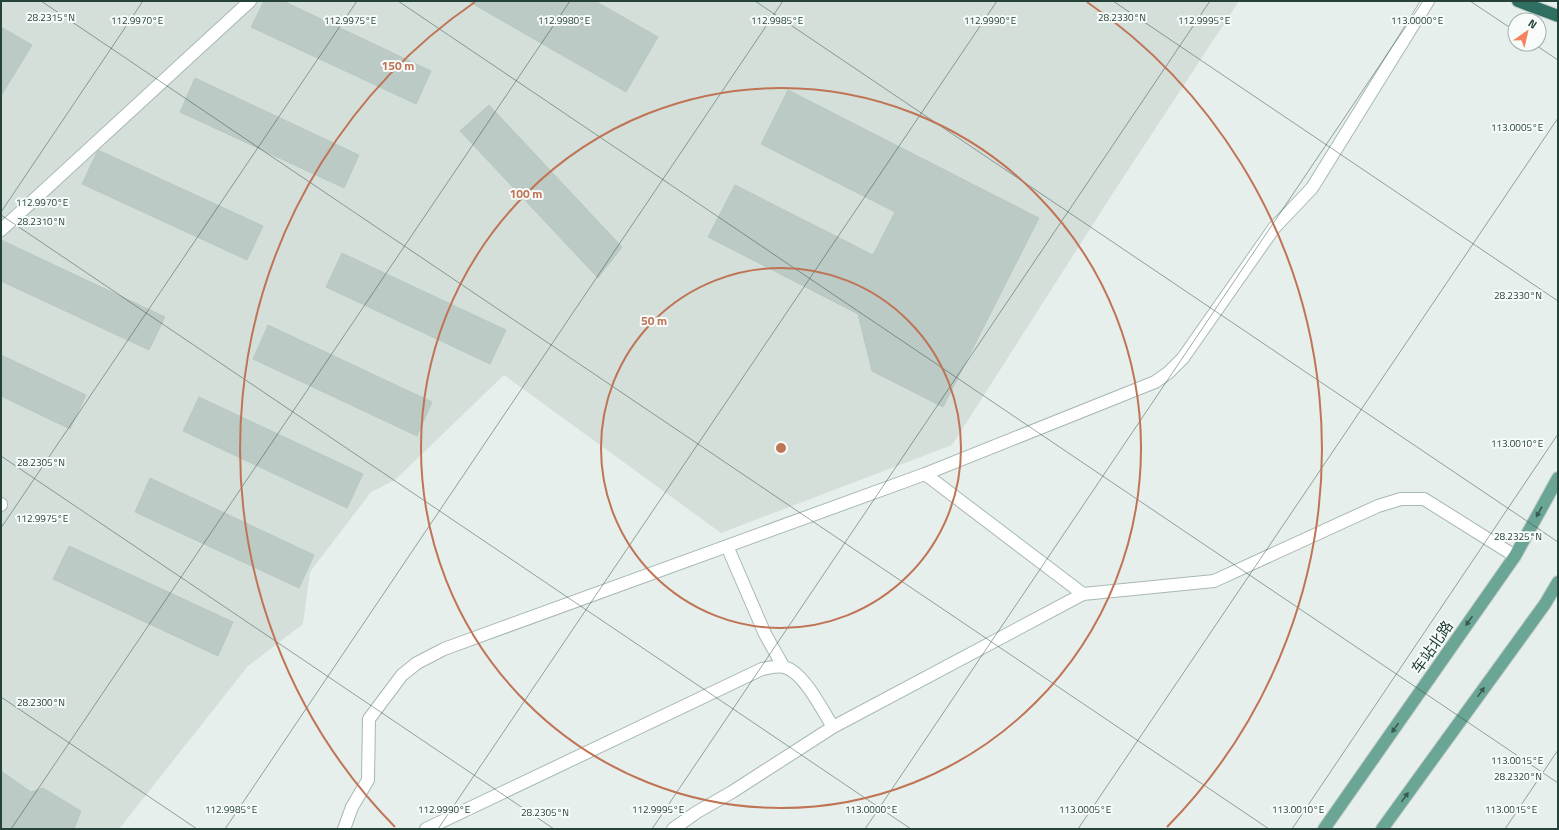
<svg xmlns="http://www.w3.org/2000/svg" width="1559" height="830" font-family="'Titillium Web','Noto Sans SC',sans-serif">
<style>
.built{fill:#d4dfda}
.building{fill:#bbcac4;stroke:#b8c9c2}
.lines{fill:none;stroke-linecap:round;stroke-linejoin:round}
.minor-casing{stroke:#a8b8b2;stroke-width:14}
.major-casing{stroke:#c2cac8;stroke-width:14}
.highway-casing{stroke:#c2cac8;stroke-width:14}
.minor{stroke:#fff;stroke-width:12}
.major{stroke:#6aa596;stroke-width:12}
.highway{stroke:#2f6f62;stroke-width:12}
.oneway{fill:#365b51}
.ticks{fill:none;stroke:#24423a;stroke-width:1;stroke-opacity:0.45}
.ring{fill:none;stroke:#c07456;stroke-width:2}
.labels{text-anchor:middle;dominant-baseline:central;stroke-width:4;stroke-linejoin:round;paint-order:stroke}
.street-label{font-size:15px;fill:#24423a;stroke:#f7fbf9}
.ticks-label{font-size:10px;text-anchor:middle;fill:#24423a;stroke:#f7fbf9;stroke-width:4;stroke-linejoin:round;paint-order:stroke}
.centre{fill:#c07456;stroke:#f7fbf9;stroke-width:2}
.ring-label{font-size:12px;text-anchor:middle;font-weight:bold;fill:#c07456;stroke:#f7fbf9;stroke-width:4;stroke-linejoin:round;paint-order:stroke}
</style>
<rect width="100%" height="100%" fill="#e6efeb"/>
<path class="built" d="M 1,1 L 1239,1 L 1113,193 L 952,445 L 721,533 L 504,375 L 395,480 L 371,492 L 310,572 L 303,624 L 248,666 L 119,829 L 1,829 Z"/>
<path class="building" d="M 264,1 L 283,1 L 431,71 L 416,104 L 251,27 Z
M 468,1 L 595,1 L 658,37 L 626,92 Z
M 1,27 L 32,45 L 1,96 Z
M 195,78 L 359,155 L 344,188 L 180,112 Z
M 788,90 L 1039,218 L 943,407 L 872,371 L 858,314 L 708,237 L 735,185 L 873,255 L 895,212 L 761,144 Z
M 489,105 L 622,247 L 598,278 L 460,131 Z
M 98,150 L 263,226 L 247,260 L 82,184 Z
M 1,240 L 165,317 L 149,350 L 1,281 Z
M 342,253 L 506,330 L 490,364 L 326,287 Z
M 268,325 L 432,402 L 417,436 L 253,359 Z
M 1,355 L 86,395 L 70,429 L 1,396 Z
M 199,397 L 363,474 L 347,508 L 183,431 Z
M 150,478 L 314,555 L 299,588 L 135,512 Z
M 69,546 L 233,622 L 218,656 L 53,579 Z
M 1,771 L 31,792 L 43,788 L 81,811 L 74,829 L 1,829 Z"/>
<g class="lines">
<defs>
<path id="minor" d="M 1,230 L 250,1
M 925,474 L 1083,594
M 1,504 L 1,505
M 727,546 L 765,634 L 783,666
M 344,829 L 352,807 L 368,780 L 369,719 L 402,675 L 417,663 L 444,649 L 925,474 L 1155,382 L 1168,373 L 1183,358 L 1274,228 L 1312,188 L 1428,1
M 426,829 L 762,669 C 769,668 777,665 784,667 C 804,672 822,710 833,727 L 1083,594 L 1214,581 L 1378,506 L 1401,499 L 1424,499 L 1515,556
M 673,829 L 697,812 L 732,792 L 833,727"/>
<path id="major" d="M 1324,829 L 1515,556 L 1558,478
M 1382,829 L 1545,604 L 1558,582"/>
<path id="highway" d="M 1518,1 L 1558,16"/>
</defs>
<use href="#minor" class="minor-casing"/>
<use href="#major" class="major-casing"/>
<use href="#highway" class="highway-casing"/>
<use href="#minor" class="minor"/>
<use href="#major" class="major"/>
<use href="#highway" class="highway"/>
</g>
<defs><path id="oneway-solid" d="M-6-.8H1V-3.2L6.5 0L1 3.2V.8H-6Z"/></defs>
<g class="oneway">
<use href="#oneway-solid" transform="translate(1539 512) rotate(119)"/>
<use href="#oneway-solid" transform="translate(1469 621) rotate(125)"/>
<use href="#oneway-solid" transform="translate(1481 692) rotate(-54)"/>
<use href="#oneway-solid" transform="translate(1395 728) rotate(125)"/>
<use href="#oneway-solid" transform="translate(1405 797) rotate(-54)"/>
</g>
<path class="ticks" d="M 41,1 L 1269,829M 398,1 L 1558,783M 755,1 L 1558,542M 1113,1 L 1558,301M 1470,1 L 1515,31M 1534,44 L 1558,60M 1,212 L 143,1M 1,215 L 911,829M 1,456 L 554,829M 1,528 L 357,1M 1,697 L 197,829M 11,829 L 570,1M 225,829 L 783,1M 438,829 L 997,1M 652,829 L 1210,1M 865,829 L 1423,1M 1078,829 L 1558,118M 1292,829 L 1558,434M 1505,829 L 1558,750"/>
<g class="ring">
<circle cx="781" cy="448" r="180"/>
<circle cx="781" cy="448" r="360"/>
<path d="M395 827A541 541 0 0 1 475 2M1087 2A541 541 0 0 1 1167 827"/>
</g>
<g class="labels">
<g class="street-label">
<text transform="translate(1432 647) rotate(-55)">车站北路</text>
</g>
</g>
<g class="ticks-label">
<text x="51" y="21">28.2315°N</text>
<text x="1122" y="21">28.2330°N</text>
<text x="137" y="24">112.9970°E</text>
<text x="350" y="24">112.9975°E</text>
<text x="564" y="24">112.9980°E</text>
<text x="777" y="24">112.9985°E</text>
<text x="990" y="24">112.9990°E</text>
<text x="1204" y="24">112.9995°E</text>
<text x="1417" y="24">113.0000°E</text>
<text x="1517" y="131">113.0005°E</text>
<text x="42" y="206">112.9970°E</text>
<text x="41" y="225">28.2310°N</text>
<text x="1518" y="299">28.2330°N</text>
<text x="1517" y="447">113.0010°E</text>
<text x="41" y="466">28.2305°N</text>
<text x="42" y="522">112.9975°E</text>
<text x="1518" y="540">28.2325°N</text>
<text x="41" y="706">28.2300°N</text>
<text x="1517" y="764">113.0015°E</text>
<text x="1518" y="780">28.2320°N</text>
<text x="231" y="813">112.9985°E</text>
<text x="444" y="813">112.9990°E</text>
<text x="658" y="813">112.9995°E</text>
<text x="871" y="813">113.0000°E</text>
<text x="1085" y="813">113.0005°E</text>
<text x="1298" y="813">113.0010°E</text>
<text x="1511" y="813">113.0015°E</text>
<text x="545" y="816">28.2305°N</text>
</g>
<circle cx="781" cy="448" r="6" class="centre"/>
<g class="ring-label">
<text x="398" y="70">150 m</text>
<text x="526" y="198">100 m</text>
<text x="654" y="325">50 m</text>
</g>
<rect width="1559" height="830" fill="none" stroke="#24423a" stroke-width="4"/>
<g transform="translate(1527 32) rotate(34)"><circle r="19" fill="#f7fbf9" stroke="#a3b1ad"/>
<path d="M0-3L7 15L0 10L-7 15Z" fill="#f4845f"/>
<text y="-6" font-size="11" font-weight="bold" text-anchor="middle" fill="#24423a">N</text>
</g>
</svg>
